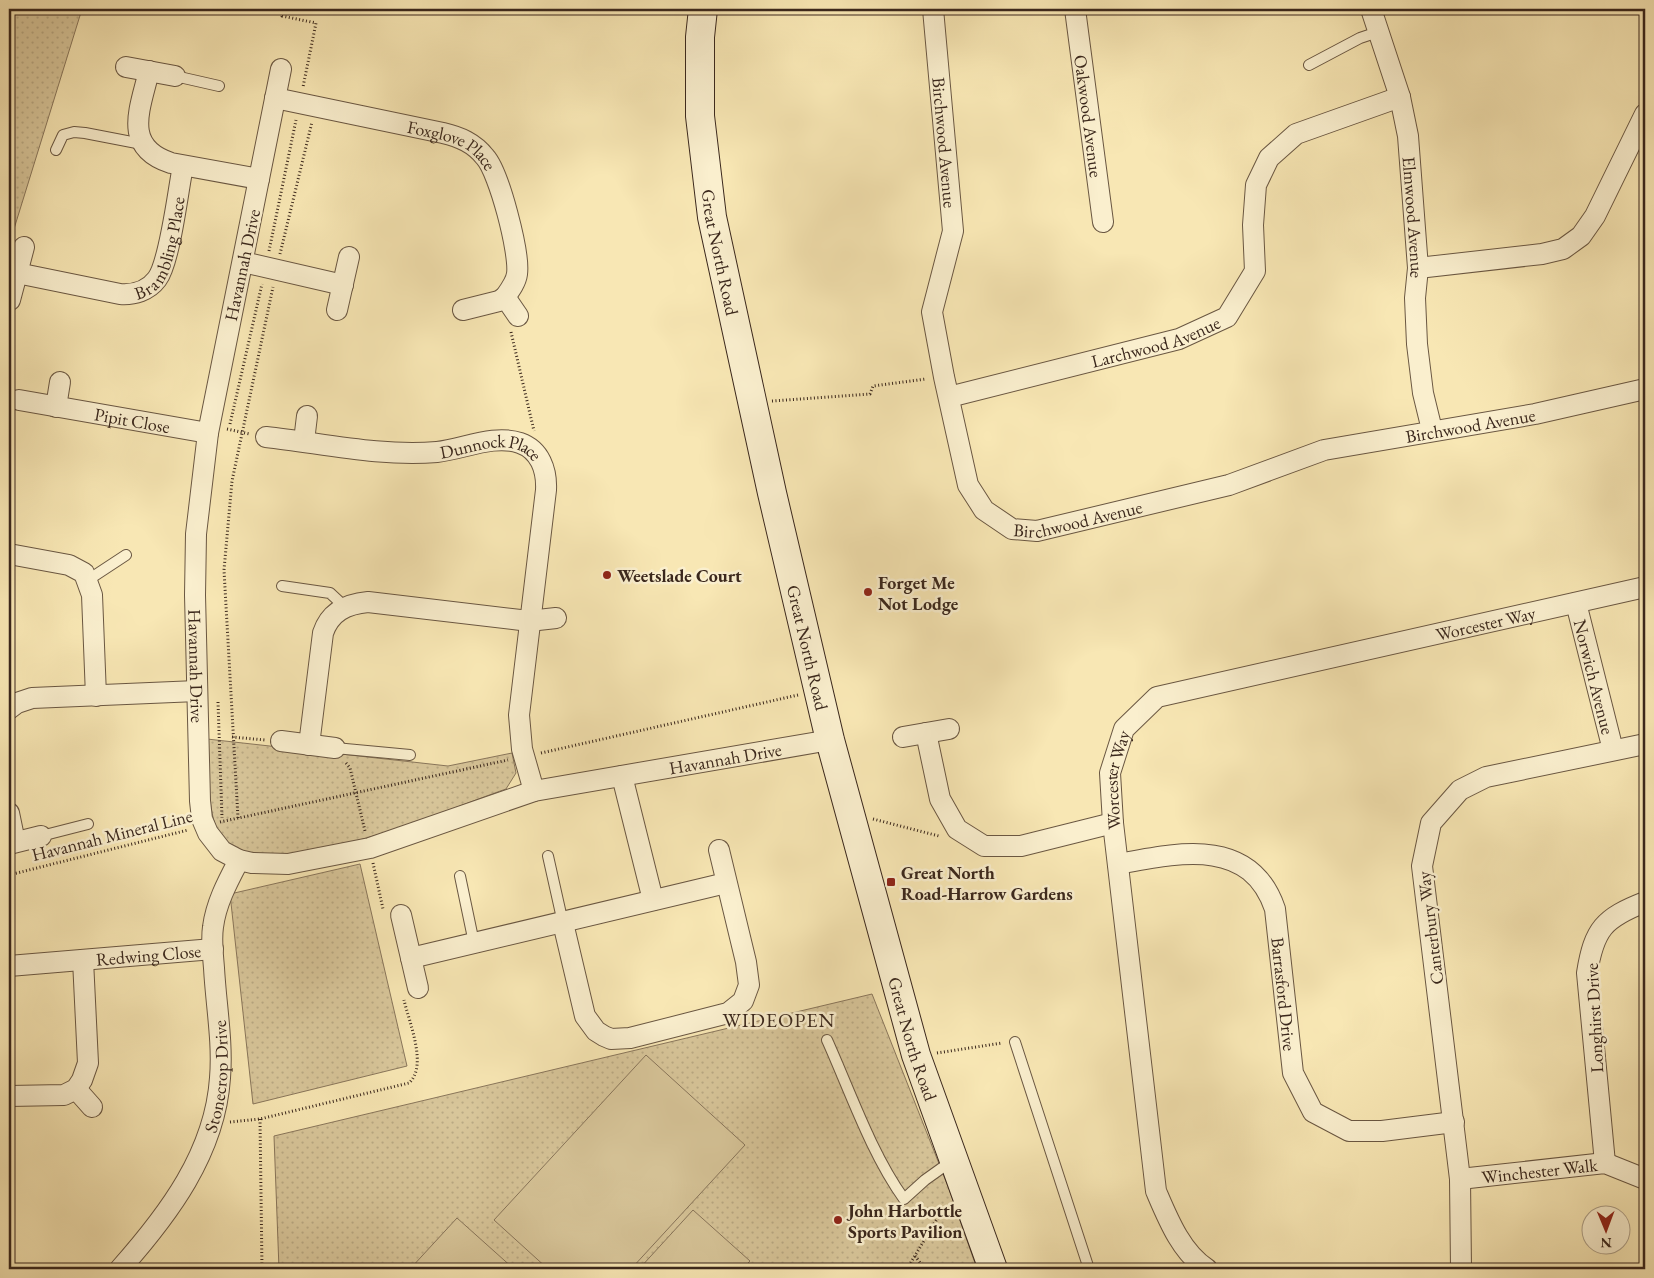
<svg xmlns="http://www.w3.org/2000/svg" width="1654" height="1278" font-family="'EB Garamond',serif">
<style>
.green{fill:url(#green-dots);stroke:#89765b}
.pitch{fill:#d8c69a;stroke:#89765b}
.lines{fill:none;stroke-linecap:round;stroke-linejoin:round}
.lane-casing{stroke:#6a5742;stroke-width:12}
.street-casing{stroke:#6a5742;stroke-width:22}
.secondary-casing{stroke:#3a271c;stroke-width:30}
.path{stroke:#3a271c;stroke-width:3;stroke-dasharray:1 2.5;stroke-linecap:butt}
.lane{stroke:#faefce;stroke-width:10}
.street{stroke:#faefce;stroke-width:20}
.secondary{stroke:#faefce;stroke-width:28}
.poi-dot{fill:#8f2418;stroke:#faefce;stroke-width:2}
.labels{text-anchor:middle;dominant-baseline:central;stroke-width:5;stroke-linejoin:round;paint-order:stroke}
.street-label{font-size:18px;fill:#3a271c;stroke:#faefce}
.poi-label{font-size:18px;font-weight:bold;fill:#3a271c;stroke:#faefce;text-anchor:start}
.quarter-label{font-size:20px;letter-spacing:1px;fill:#3a271c;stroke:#faefce}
</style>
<defs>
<pattern id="green-dots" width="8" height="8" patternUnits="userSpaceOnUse" patternTransform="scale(1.25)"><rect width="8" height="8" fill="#d8c69a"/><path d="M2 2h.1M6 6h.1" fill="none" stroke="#baaa84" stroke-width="1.8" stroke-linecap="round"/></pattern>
</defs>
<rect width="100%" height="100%" fill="#f8e7b4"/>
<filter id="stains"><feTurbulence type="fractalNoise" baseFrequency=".004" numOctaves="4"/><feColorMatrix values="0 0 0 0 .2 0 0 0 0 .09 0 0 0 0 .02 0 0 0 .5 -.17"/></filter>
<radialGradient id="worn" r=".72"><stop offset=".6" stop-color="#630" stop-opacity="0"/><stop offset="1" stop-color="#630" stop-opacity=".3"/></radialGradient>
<path class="green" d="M 9,9 L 82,9 L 9,245 Z
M 207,739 L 448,766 L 512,753 L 516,773 L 506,789 C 437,813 310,870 239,850 C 234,848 223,838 219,833 C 207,814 208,762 207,739 Z
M 360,864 L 407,1066 L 253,1104 L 230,894 Z
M 872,994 L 949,1189 L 977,1269 L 279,1269 L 274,1136 Z"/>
<path class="pitch" d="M 646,1055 L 745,1145 L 631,1269 L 548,1269 L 494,1220 Z
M 693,1210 L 750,1261 L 742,1269 L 639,1269 Z
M 457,1218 L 514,1269 L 410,1269 Z"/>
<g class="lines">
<defs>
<path id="lane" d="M 1309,65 L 1360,38 L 1378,32
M 175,76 L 219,86
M 56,150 L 63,135 L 74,132 L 85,133 L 142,144
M 88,580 L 126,555
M 282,586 L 330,593 L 345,607
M 335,748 L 410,755
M 41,836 L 88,824
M 548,856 L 563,923
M 460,876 L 474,943
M 827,1040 C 850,1091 871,1153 904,1199 L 925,1180 L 953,1160
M 1015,1042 L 1089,1269"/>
<g id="street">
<path id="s1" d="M 933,9 L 953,231 L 932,312 L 944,377 L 968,485 L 984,510 L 1012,529 L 1037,531 L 1229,485 L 1324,450 L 1535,414 L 1645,389"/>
<path id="s2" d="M 1075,9 L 1103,222"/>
<path id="s3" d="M 1371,9 L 1400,97 L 1408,136 L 1418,268 L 1415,298 L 1417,344 L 1423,393 L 1432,430"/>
<path d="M 126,67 L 175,76"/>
<path id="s4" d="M 281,69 L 208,433 L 196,534 L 195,595 L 200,801 L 202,819 L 208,833 L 222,851 L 239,860 L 252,863 L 288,864 L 370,848 L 534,791 L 830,740"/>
<path d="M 149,71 C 140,109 122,147 171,163 L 259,179"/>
<path id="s5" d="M 275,98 L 443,133 C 460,137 474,143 485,157 C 499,172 520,253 517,274 C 516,282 510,290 505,297"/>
<path d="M 243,262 L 343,285"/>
<path d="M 1418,268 L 1542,254 L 1563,249 L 1581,236 L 1595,216 L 1645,114"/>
<path id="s6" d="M 17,273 L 120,294 C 134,295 148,291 157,279 C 170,262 178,190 183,166"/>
<path d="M 10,300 L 24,247"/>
<path d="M 337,310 L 349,257"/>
<path d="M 463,310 L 499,301 L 505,297 L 518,316"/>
<path id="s7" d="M 949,397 L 1179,339 L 1227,317 L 1255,271 L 1253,225 L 1256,185 L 1269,158 L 1296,134 L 1400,97"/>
<path id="s8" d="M 19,400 L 208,433"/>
<path d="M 56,407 L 60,382"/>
<path id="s9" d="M 266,437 C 321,443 381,457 437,452 C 464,449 494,434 520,443 C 540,450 547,470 546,490 L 519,715 L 522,749 L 534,791"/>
<path d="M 304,441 L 307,416"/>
<path d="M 9,554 L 69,565 L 84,573 L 92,595 L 96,696"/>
<path id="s10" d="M 1576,603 L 1613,750"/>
<path d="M 9,709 L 17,703 L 32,698 L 197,691"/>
<path d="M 926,733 L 940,799 L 957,829 L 984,846 L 1021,846 L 1113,823"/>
<path d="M 903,737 L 949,729"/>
<path d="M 281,741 L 335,748"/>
<path d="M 309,745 L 323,633 C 330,612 346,604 368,602 L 529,621 L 556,618"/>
<path d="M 622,776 L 653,900"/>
<path d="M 9,813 L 15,842"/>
<path d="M 9,844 L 41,836"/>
<path id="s11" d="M 1118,864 C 1178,853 1250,836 1275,909 L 1293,1073 L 1313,1112 L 1349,1131 L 1382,1131 L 1454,1122"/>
<path d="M 401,915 L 418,988"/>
<path d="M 563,923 L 585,1016 L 596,1031 L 604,1036 L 611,1039 L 630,1038 L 728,1013 L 743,1001 L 749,985 L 746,962 L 719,850"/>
<path d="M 411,958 L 726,883"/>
<path id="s12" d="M 9,966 L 213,949"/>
<path d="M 76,1089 L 92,1107"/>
<path d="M 9,1096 L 64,1095 L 76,1089 L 82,1080 L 88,1063 L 83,960"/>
<path d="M 1605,1163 L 1587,973 C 1594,929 1604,918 1645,902"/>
<path id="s13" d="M 1460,1179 L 1605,1163 L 1645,1179"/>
<path id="s14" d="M 120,1269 C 168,1215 215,1153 220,1078 C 223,1042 216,1005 214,968 C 213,955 211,940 213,927 C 216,903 228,881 239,860"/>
<path id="s15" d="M 1207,1269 C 1181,1252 1168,1219 1156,1191 L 1113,823 L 1110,773 L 1124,729 L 1157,697 L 1645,587"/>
<path d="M 1461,1269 L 1460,1179 L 1422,866 L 1431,823 L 1460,790 L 1486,777 L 1645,744"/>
</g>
<g id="secondary">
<path id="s16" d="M 703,9 L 700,37 L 700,116 L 712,217 L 772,493 L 830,740 L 916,1055 L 993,1269"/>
</g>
</defs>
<use href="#lane" class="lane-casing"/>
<use href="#street" class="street-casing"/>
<use href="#secondary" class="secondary-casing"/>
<path class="path" d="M 283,9 L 282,16 L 316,23 L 303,87
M 269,251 L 296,120
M 280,254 L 312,122
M 511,332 L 534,431
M 772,401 L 870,394 L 873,386 L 926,379
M 230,424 L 262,284
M 227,429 L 250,434
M 218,702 L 222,818
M 232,737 L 265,740
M 541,753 L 798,695
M 346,763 L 350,768 L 365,831
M 238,818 L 224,570 L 232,481 L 273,287
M 873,819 L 939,836
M 220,822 L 508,760
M 373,863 L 383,909
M 9,875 L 188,830
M 937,1053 L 1002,1043
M 260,1119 L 262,1269
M 230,1122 L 260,1119 L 409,1083 C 428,1066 409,1022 404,1000
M 915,1256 L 925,1269
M 907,1269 L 937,1219 L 951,1210"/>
<use href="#lane" class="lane"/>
<use href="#street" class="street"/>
<use href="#secondary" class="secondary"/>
</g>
<g class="poi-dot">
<circle cx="607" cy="575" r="5"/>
<circle cx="868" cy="592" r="5"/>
<rect x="886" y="877" width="10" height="10" rx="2.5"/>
<circle cx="838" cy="1220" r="5"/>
</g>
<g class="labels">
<g class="street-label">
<text stroke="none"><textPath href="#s2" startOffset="108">Oakwood Avenue</textPath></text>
<text stroke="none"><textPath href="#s1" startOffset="134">Birchwood Avenue</textPath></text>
<text stroke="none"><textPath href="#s5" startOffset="185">Foxglove Place</textPath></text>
<text stroke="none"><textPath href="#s3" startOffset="214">Elmwood Avenue</textPath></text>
<text stroke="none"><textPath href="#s6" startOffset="176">Brambling Place</textPath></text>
<text stroke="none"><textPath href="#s16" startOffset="245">Great North Road</textPath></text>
<text transform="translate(242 265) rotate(-78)">Havannah Drive</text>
<text stroke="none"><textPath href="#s7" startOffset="214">Larchwood Avenue</textPath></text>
<text stroke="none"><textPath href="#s8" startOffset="115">Pipit Close</textPath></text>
<text stroke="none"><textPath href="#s1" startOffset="1019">Birchwood Avenue</textPath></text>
<text stroke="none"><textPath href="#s9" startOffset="228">Dunnock Place</textPath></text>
<text stroke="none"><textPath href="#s1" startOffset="614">Birchwood Avenue</textPath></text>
<text stroke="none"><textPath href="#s15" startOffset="944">Worcester Way</textPath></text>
<text stroke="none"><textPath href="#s16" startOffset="650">Great North Road</textPath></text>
<text stroke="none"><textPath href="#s4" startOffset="605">Havannah Drive</textPath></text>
<text stroke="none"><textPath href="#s10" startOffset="76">Norwich Avenue</textPath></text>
<text stroke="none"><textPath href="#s4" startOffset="1316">Havannah Drive</textPath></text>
<text stroke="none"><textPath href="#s15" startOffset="509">Worcester Way</textPath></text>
<text transform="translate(112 835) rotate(-14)">Havannah Mineral Line</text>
<text transform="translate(1430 928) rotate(-97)">Canterbury Way</text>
<text stroke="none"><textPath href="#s12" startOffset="140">Redwing Close</textPath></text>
<text stroke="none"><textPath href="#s11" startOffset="268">Barrasford Drive</textPath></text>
<text transform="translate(1594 1018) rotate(-93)">Longhirst Drive</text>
<text stroke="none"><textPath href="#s16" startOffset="1055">Great North Road</textPath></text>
<text stroke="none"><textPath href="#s14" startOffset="221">Stonecrop Drive</textPath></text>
<text stroke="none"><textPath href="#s13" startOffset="80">Winchester Walk</textPath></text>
</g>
<g class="poi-label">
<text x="617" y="575">Weetslade Court</text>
<text x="878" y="582">Forget Me<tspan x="878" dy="21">Not Lodge</tspan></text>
<text x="901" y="872">Great North<tspan x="901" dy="21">Road-Harrow Gardens</tspan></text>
<text x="848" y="1210">John Harbottle<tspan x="848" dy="21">Sports Pavilion</tspan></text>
</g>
<g class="quarter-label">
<text x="779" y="1020">WIDEOPEN</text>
</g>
</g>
<rect width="1654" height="1278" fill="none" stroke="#f8e7b4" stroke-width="30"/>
<rect x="10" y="10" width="1634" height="1258" fill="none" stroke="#3a271c" stroke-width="2.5"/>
<rect x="15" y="15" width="1624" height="1248" fill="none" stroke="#3a271c"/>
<g transform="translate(1606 1230) rotate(179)"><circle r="24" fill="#faefce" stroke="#ad9f87"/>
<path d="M0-4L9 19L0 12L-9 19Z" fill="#8f2418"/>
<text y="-8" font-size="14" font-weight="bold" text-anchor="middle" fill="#3a271c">N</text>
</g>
<rect width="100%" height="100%" filter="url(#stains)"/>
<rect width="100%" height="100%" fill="url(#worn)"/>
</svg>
